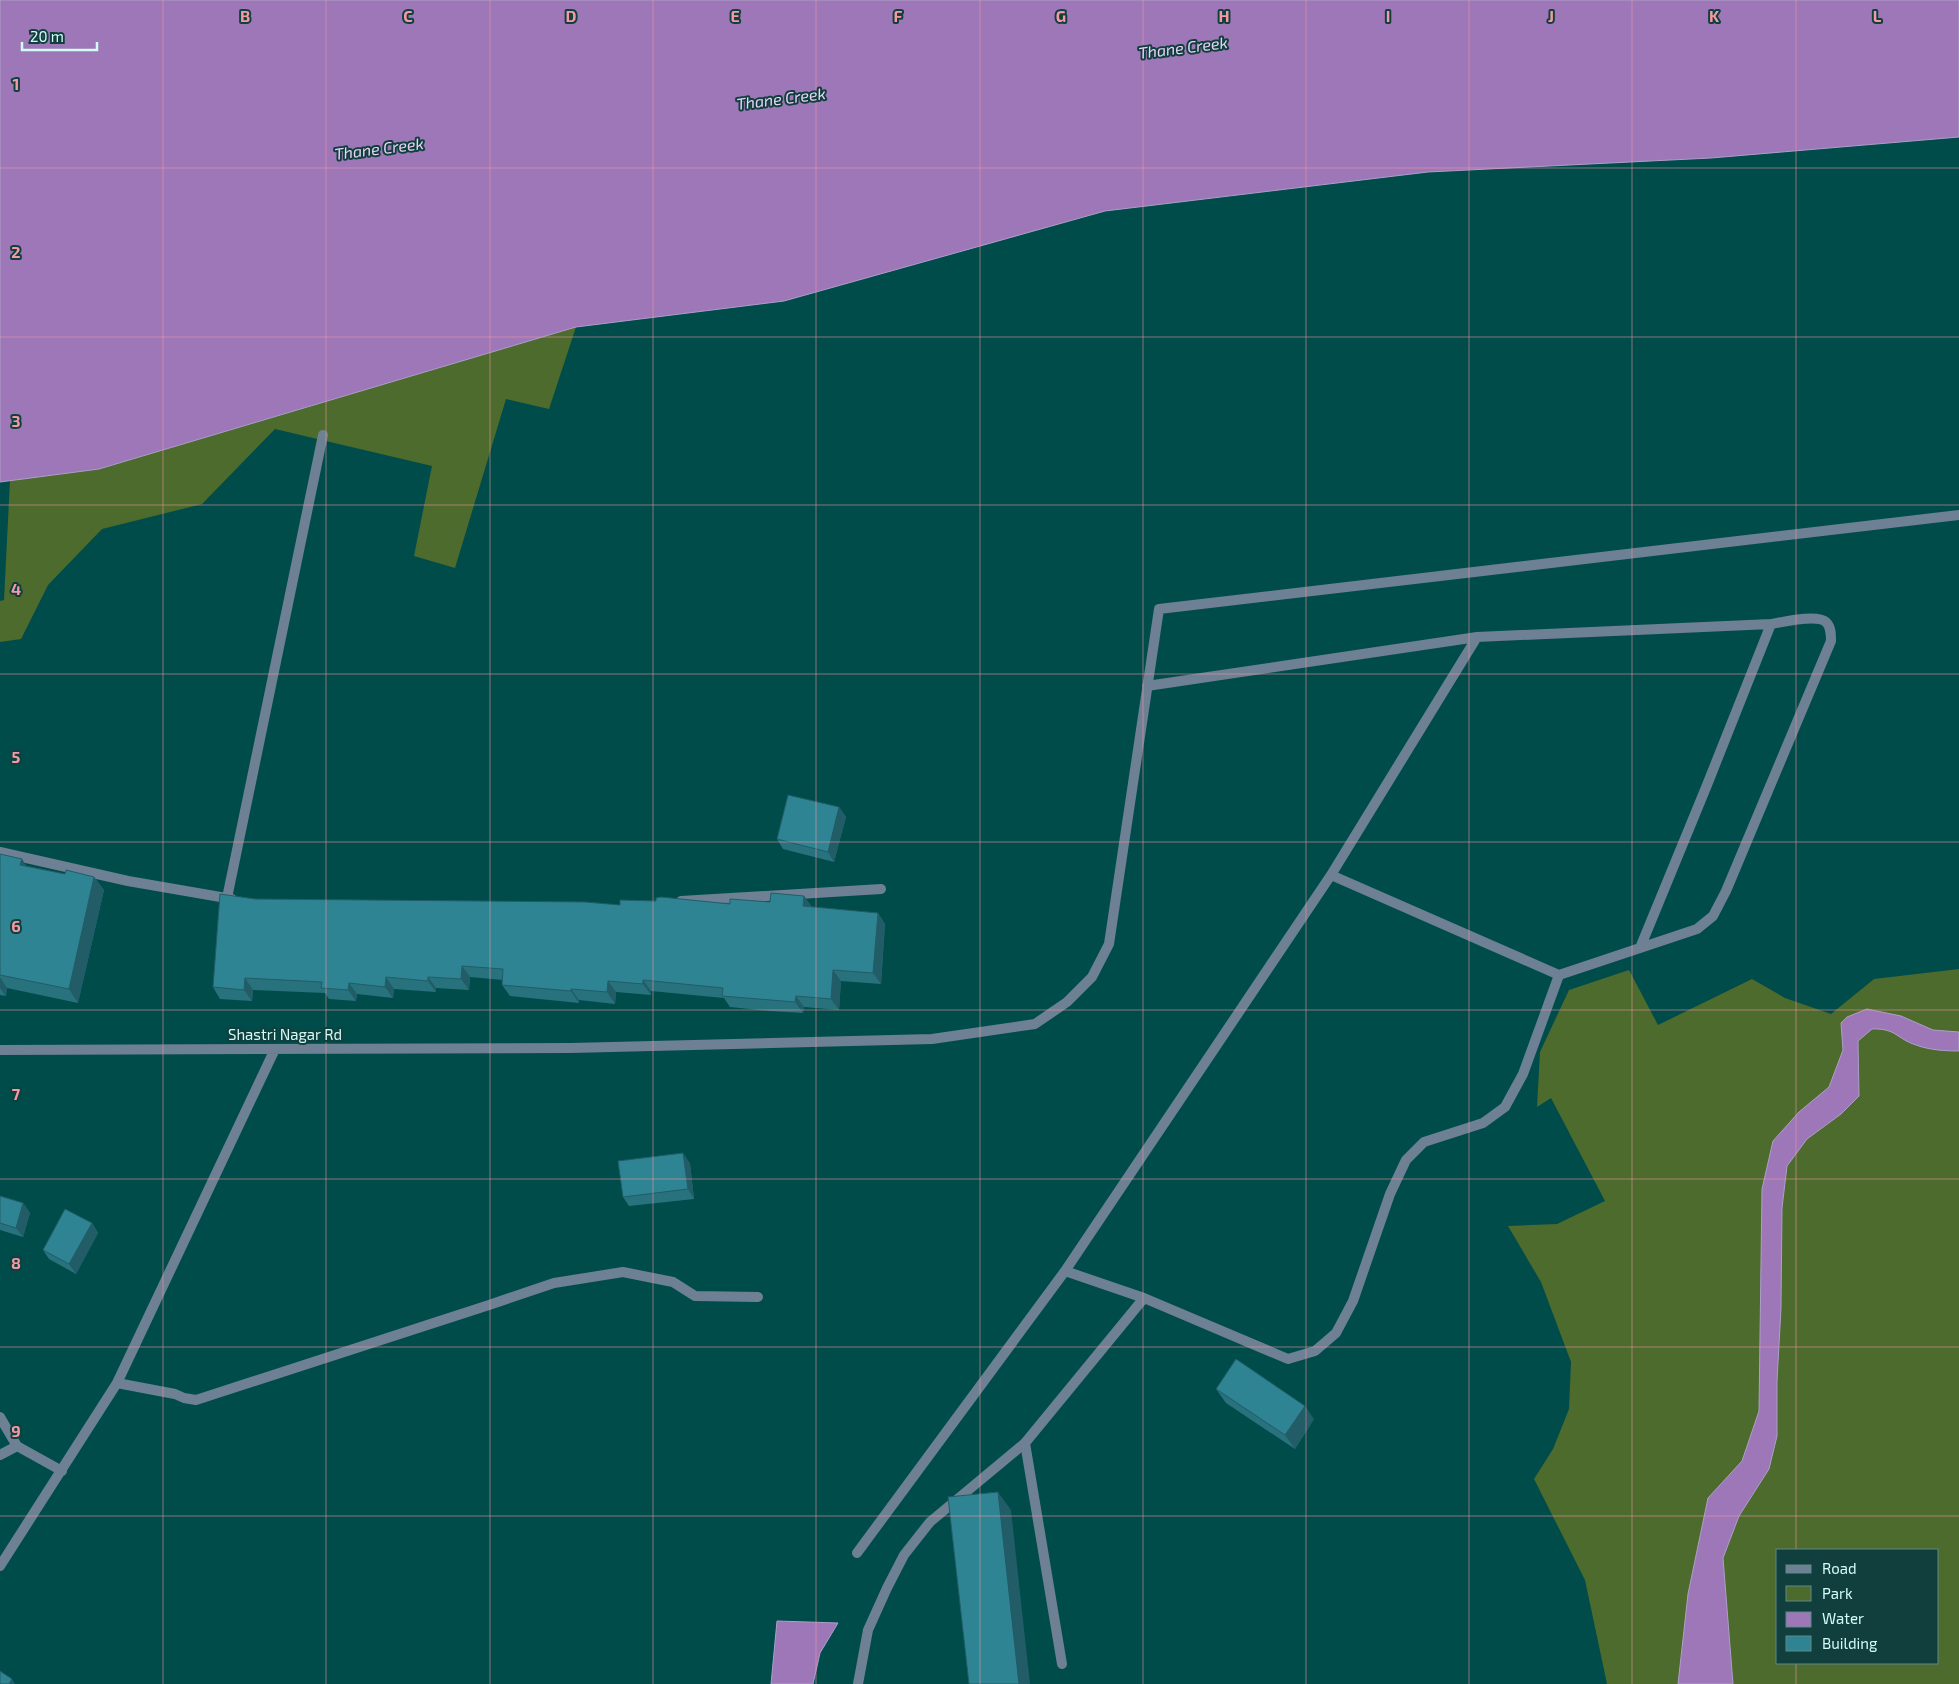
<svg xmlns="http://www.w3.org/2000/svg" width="1959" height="1684" font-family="'Exo 2',sans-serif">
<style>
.green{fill:#4c6b2d;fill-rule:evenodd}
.water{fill:#9d77b7;stroke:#ad9fca}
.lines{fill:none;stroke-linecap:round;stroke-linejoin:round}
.service{stroke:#6e8093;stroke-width:10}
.minor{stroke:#6e8093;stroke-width:10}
.wall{fill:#28727e}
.shaded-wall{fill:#215c67}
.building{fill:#2f8493;stroke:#215c67}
.grid{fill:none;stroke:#f49aa6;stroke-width:1;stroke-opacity:0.55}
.labels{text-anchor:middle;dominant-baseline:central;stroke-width:4;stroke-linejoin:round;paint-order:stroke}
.street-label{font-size:15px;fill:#d3fbf8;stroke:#103f3d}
.water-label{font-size:16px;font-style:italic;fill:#e9d4f8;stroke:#103f3d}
.grid-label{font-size:16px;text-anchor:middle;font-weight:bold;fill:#f49aa6;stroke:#103f3d;stroke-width:4;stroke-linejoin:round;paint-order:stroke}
</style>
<rect width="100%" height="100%" fill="#004c4a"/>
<path class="green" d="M 576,327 L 549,409 L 506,399 L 455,568 L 414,556 L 432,466 L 275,429 L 202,504 L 102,529 L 48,585 L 21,639 L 0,642 L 0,601 L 4,600 L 10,480 L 99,469 Z
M 1959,969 L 1959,1684 L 1607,1684 L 1585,1580 L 1534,1479 L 1553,1449 L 1569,1409 L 1571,1362 L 1541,1282 L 1508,1226 L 1557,1224 L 1605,1201 L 1551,1098 L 1537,1107 L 1540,1052 L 1569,990 L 1629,970 L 1658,1025 L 1752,979 L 1785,998 L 1831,1014 L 1874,979 ZM 1778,1550 L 1938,1550 L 1938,1663 L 1778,1663 Z"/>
<path class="water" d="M 0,0 L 1959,0 L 1959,137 L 1711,158 L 1428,172 L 1105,211 L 784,301 L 576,327 L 99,469 L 0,482 Z
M 1867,1009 L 1901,1016 L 1933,1030 L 1959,1032 L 1959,1051 C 1945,1051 1929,1050 1916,1045 C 1897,1039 1896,1028 1872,1029 L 1858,1041 L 1859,1096 L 1841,1114 L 1807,1139 L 1787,1166 L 1782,1208 L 1781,1308 L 1777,1381 L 1777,1436 L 1769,1469 L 1739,1516 L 1723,1558 L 1733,1684 L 1678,1684 L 1688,1594 L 1708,1498 L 1742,1461 L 1759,1411 L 1762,1189 L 1773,1141 L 1799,1112 L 1829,1087 L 1843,1050 L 1841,1023 L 1847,1017 Z
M 777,1621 L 838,1623 L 820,1653 L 813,1684 L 771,1684 Z"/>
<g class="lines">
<path class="service" d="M 1025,1443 L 1062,1664"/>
<path class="minor" d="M 0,852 L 128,881 L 232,899
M 1331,875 L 1559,975
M 227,898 L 323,435
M 681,901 L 881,889
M 1640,948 L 1707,785 L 1771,624
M 0,1050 L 571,1048 L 932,1039 L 1035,1024 L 1067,1002 L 1092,977 L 1109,944 L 1159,609 L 1959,515
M 1144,1298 L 1065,1271 L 1331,875 L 1477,637
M 117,1383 L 175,1394 L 184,1398 L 196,1400 L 489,1305 L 554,1283 L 623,1272 L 673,1282 L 695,1296 L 758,1297
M 0,1417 L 17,1446 L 62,1471
M 0,1455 L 17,1446
M 857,1553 L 1065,1271
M 0,1566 L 117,1383 L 275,1049
M 858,1684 L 868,1630 L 887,1588 L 904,1555 L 930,1522 L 1025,1443 L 1144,1298 L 1288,1359 L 1315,1351 L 1336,1333 L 1353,1301 L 1390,1194 L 1406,1160 L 1424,1142 L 1483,1123 L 1505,1107 L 1523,1074 L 1559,975 L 1697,929 L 1713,916 L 1726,891 L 1831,641 C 1831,634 1831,627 1826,622 C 1817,614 1783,622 1771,624 L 1477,637 L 1147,686"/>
</g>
<path class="wall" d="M 839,807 L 846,817 L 834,862 L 783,849 L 777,839 Z
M 0,854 L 27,866 L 65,874 L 94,877 L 104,890 L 78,1003 L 7,988 L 6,996 L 0,995 Z
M 804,896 L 812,907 L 878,913 L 885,924 L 881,984 L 841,981 L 839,1010 L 804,1007 L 803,1013 L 770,1011 L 730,1007 L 724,998 L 651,991 L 651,995 L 616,992 L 615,1004 L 579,1000 L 579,1003 L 510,996 L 502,985 L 503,980 L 470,977 L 469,990 L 436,988 L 436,992 L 394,989 L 393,998 L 357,994 L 356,1001 L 329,999 L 325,993 L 253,990 L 252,1001 L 220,999 L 213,987 L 255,899 L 620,905 L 770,902 Z
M 690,1163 L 694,1199 L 629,1206 L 623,1197 Z
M 0,1196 L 23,1203 L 30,1213 L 23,1237 L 0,1230 Z
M 92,1223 L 98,1233 L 76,1274 L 49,1259 L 43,1250 Z
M 1216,1389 L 1314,1419 L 1295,1449 L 1226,1403 Z"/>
<path class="shaded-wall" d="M 839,807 L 846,817 L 834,862 L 828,852 Z
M 22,859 L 31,873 L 20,865 Z
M 94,877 L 104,890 L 78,1003 L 69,989 Z
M 804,896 L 812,907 L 811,917 L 803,906 Z
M 878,913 L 885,924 L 881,984 L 873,973 Z
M 462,966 L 470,977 L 469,990 L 461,979 Z
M 833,970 L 841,981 L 839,1010 L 831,999 Z
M 0,977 L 7,988 L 6,996 L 0,988 Z
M 386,977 L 394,989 L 393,998 L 385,987 Z
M 428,977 L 436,988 L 436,992 L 428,981 Z
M 245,978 L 253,990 L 252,1001 L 244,990 Z
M 643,980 L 651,991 L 651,995 L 643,984 Z
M 608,981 L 616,992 L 615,1004 L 607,992 Z
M 349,983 L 357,994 L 356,1001 L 348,990 Z
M 571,989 L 579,1000 L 579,1003 L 571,991 Z
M 796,996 L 804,1007 L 803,1013 L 795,1002 Z
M 683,1153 L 690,1163 L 694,1199 L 688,1189 Z
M 23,1203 L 30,1213 L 23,1237 L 16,1228 Z
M 92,1223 L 98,1233 L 76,1274 L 69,1264 Z
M 1305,1406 L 1314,1419 L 1295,1449 L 1285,1435 Z
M 998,1492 L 1011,1510 L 1030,1684 L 1019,1684 Z
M 12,1679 L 15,1684 L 9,1684 Z"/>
<path class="building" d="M 788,795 L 839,807 L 828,852 L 777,839 Z
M 0,854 L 22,859 L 20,865 L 65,874 L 66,870 L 94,877 L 69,989 L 0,975 Z
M 771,893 L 804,896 L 803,906 L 878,913 L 873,973 L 833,970 L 831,999 L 796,996 L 795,1002 L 722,996 L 723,988 L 643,980 L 643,984 L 608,981 L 607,992 L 571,989 L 571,991 L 502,985 L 503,969 L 462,966 L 461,979 L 428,977 L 428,981 L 386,977 L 385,987 L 349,983 L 348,990 L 321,988 L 322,982 L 245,978 L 244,990 L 213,987 L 220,894 L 255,899 L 585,902 L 620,905 L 620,900 L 656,901 L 656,898 L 661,897 L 730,904 L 730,899 L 770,902 Z
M 683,1153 L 688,1189 L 623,1197 L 618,1161 Z
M 0,1196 L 23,1203 L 16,1228 L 0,1223 Z
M 65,1209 L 92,1223 L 69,1264 L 43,1250 Z
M 1236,1359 L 1305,1406 L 1285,1435 L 1216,1389 Z
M 998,1492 L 1019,1684 L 969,1684 L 948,1497 Z
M 0,1671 L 12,1679 L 9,1684 L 0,1684 Z"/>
<path class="grid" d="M 163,0 L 163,1684M 326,0 L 326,1684M 490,0 L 490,1684M 653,0 L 653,1684M 816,0 L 816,1684M 980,0 L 980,1684M 1143,0 L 1143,1684M 1306,0 L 1306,1684M 1469,0 L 1469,1684M 1632,0 L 1632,1684M 1796,0 L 1796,1550M 0,168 L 1959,168M 0,337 L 1959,337M 0,505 L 1959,505M 0,674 L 1959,674M 0,842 L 1959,842M 0,1010 L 1959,1010M 0,1179 L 1959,1179M 0,1347 L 1959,1347M 0,1516 L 1959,1516M 1796,1663 L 1796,1684"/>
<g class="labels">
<g class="street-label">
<text x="285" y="1034">Shastri Nagar Rd</text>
</g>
<g class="water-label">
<text transform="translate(1183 47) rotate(-7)">Thane Creek</text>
<text transform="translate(781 98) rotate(-7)">Thane Creek</text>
<text transform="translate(379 148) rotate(-7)">Thane Creek</text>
</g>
</g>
<g class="grid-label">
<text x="245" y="22">B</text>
<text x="408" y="22">C</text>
<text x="571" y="22">D</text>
<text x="735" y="22">E</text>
<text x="898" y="22">F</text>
<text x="1061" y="22">G</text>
<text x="1224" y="22">H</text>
<text x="1388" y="22">I</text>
<text x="1551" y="22">J</text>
<text x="1714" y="22">K</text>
<text x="1877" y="22">L</text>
<text x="16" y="90">1</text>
<text x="16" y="258">2</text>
<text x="16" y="427">3</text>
<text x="16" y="595">4</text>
<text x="16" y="763">5</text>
<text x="16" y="932">6</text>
<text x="16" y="1100">7</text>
<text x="16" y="1269">8</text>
<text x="16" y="1437">9</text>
</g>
<rect x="1776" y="1549" width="162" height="115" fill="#103f3d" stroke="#5e8a88"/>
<rect x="1786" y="1565" width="25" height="8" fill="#6e8093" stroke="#5e8a88"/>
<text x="1822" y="1574" font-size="15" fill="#d3fbf8">Road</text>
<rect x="1786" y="1586" width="25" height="15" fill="#4c6b2d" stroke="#5e8a88"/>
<text x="1822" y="1599" font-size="15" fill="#d3fbf8">Park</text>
<rect x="1786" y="1612" width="25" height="15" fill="#9d77b7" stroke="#5e8a88"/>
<text x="1822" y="1624" font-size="15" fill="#d3fbf8">Water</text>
<rect x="1786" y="1636" width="25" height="15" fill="#2f8493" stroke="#5e8a88"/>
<text x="1822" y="1649" font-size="15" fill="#d3fbf8">Building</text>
<path d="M22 42v8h75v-8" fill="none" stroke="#d3fbf8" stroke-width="2.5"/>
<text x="30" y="42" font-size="15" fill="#d3fbf8" stroke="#103f3d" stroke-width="4" paint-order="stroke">20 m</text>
</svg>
